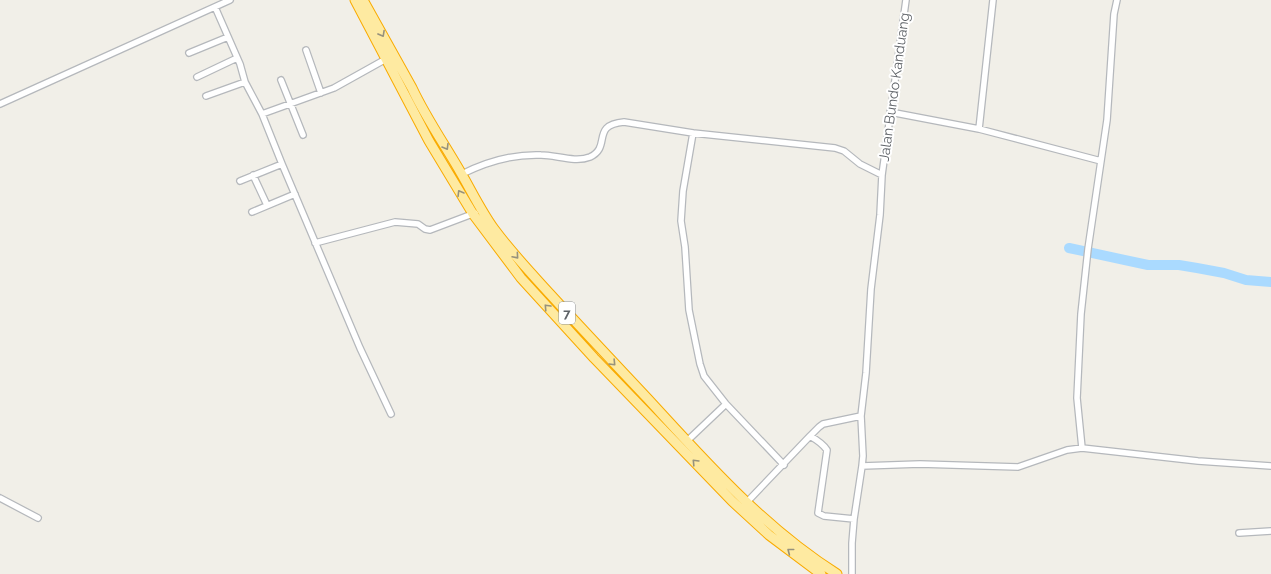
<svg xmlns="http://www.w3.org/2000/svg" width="1271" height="574" font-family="Raleway,sans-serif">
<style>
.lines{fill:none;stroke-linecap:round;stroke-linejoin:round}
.river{stroke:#aadaff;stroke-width:10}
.minor-casing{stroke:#b5b8bc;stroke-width:8}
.trunk-casing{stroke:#f9ab00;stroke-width:11}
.minor{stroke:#fff;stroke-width:5.5}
.trunk{stroke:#feeaa1;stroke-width:9}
.oneway{stroke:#97927c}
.labels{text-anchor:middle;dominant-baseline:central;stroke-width:4;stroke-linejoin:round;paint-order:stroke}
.shield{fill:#fff;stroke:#8f9295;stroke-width:1}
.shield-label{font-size:13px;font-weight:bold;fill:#5f6368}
.street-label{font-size:14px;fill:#5f6368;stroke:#fff}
</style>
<rect width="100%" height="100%" fill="#f1efe8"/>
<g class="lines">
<path class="river" d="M 1069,248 L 1148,265 L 1179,265 L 1197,268 L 1224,273 L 1246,280 L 1271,282"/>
<defs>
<path id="minor" d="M 215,7 L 240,64 L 245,82 L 262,114 L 282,164 L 360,348 L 391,414
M 306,50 L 321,93
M 189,53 L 228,37
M 197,77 L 237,58
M 281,80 L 303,135
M 206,96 L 245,82
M 0,104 L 230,0
M 890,112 L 979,129 L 1101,161
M 262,114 L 334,88 L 386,59
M 979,129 L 993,0
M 693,133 L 683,191 L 681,221 L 685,247 L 689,310 L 700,364 L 704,376 L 726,404 L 784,465
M 462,174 C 486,162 514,154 541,155 C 556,155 575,163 590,157 C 612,147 590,125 624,122 L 693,133 L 835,148 L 844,151 L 860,164 L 882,175
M 253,175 L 267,205
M 240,181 L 282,164
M 252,212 L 295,194
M 315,243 L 395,222 L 418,224 L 425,229 L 430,230 L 475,213
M 810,436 L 819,427 L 823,424 L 861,416
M 687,441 L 726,404
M 1082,448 L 1077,398 L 1081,314 L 1088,249 L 1107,120 L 1114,14 L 1117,0
M 862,466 L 863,456 L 861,416 L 866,373 L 871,289 L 880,215 L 882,175 L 906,0
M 0,498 L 38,518
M 747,502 L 810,436 C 817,440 823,444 827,450 L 818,513 L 824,516 L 854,519 L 852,543 L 852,574
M 854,519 L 862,466 L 920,464 L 1018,467 L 1067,450 L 1082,448 L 1198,461 L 1271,466
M 1239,533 L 1271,531"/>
<path id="trunk" d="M 355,0 L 429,141 L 473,214 L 521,278 L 594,358 L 732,501 L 769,535 L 821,574
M 363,0 L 412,88 C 426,118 445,145 461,173 C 472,192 481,211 494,229 C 511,252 531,273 550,294 C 582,329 615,364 648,399 C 706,462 764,528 837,574"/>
</defs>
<use href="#minor" class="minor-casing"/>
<use href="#trunk" class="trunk-casing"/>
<use href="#minor" class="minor"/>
<use href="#trunk" class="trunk"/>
</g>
<defs><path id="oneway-chevron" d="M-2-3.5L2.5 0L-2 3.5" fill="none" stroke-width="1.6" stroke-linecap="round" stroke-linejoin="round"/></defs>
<g class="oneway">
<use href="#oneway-chevron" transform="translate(382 34) rotate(61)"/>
<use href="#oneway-chevron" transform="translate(446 147) rotate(59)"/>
<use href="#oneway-chevron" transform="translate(460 193) rotate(-121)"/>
<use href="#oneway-chevron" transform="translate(516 256) rotate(49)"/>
<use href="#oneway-chevron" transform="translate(547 307) rotate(-133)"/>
<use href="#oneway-chevron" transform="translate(613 363) rotate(46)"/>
<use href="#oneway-chevron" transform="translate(695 462) rotate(-134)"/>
<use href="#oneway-chevron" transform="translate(790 551) rotate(-142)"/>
</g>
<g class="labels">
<rect class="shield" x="559" y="302" width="16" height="22" rx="3"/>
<g class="shield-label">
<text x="567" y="313">7</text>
</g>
<g class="street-label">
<text transform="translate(894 87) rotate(-82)">Jalan Bundo Kanduang</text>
</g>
</g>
</svg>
